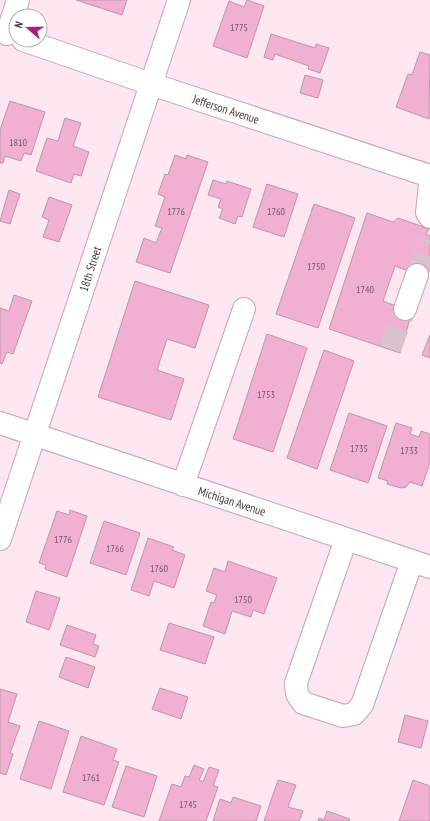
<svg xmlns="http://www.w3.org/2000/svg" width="430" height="821" font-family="'PT Sans Narrow',sans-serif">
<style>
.building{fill:#f1b0d1;stroke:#ba97a8}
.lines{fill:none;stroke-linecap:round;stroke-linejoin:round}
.minor-tunnel{stroke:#d8c3cd;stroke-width:22;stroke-dasharray:22 11;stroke-linecap:butt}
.minor-casing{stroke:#c5a3b4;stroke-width:24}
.minor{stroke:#fff;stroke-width:22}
.labels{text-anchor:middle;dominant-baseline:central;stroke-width:4;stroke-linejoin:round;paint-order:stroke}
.number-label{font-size:10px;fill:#715664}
.street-label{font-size:12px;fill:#46383f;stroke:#fff}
</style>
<rect width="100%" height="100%" fill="#fce6f1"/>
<path class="building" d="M 76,0 L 127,0 L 122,15 Z
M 247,0 L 264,6 L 247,58 L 213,46 L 229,1 L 244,7 Z
M 271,34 L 315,48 L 316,44 L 329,48 L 320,73 L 308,69 L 309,66 L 275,54 L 273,60 L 264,57 Z
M 420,52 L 430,55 L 429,119 L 396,107 L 408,74 L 412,75 Z
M 305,75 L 323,80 L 318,98 L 300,93 Z
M 10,101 L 45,112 L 31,155 L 24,153 L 21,161 L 5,156 L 3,163 L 0,163 L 0,130 Z
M 65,118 L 81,123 L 73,146 L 89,152 L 81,176 L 74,174 L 71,183 L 36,171 L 47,138 L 58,141 Z
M 175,155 L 186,159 L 187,155 L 208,162 L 170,273 L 136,262 L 144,238 L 156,243 L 162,228 L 155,226 L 165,197 L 158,194 L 165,174 L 168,175 Z
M 213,180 L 226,184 L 227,181 L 251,189 L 242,217 L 238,216 L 235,224 L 219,218 L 223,209 L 218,207 L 221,199 L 208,195 Z
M 267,184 L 298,194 L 284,237 L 253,227 Z
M 9,190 L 20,194 L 10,224 L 0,221 Z
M 49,197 L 72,205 L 59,242 L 43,237 L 49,220 L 42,217 Z
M 314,204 L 355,218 L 318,328 L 276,314 Z
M 367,213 L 393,222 L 398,218 L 429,229 L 426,234 L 430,236 L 430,262 L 425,277 L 395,266 L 383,301 L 412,312 L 400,353 L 329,329 Z
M 135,281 L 209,305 L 195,348 L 167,339 L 157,370 L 184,379 L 171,420 L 98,397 Z
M 14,295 L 32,301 L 13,354 L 7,352 L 2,364 L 0,363 L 0,308 L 9,311 Z
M 267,334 L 307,348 L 273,452 L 233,439 Z
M 430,335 L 430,358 L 422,355 Z
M 324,350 L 354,361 L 317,469 L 287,458 Z
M 349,413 L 387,426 L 368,483 L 330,470 Z
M 396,423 L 412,428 L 410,434 L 419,437 L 421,431 L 430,434 L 430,462 L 422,486 L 410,482 L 406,487 L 401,488 L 387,484 L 388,481 L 378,478 Z
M 70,510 L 87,516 L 67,577 L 45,569 L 46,565 L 39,563 L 57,511 L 69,515 Z
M 104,521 L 140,533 L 126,575 L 90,563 Z
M 148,538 L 174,547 L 172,550 L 185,555 L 174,588 L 154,581 L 149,596 L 131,590 Z
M 228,561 L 277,578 L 264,614 L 253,610 L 251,617 L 232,611 L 225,634 L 203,626 L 211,602 L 214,603 L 217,595 L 206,591 L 214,568 L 225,572 Z
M 36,591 L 60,598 L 49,630 L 26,622 Z
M 169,623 L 214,637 L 205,664 L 160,650 Z
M 67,625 L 96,635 L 93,644 L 99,646 L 95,657 L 60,645 Z
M 66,657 L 95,667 L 88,688 L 59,677 Z
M 160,688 L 188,697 L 181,719 L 152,709 Z
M 0,689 L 17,694 L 8,722 L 20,726 L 10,753 L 13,754 L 6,775 L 0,773 Z
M 405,715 L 428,721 L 421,748 L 398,742 Z
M 39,721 L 69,731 L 51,789 L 20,779 Z
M 81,736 L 117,749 L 113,760 L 119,762 L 104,805 L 63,792 Z
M 194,765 L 204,769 L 199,780 L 203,782 L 209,767 L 219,770 L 213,786 L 218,787 L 206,821 L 159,821 L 172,784 L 181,787 L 185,776 L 189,777 Z
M 126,766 L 157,776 L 144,817 L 112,807 Z
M 278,780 L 296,785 L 288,807 L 303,811 L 299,821 L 264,821 Z
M 413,780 L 430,786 L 430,821 L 399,821 Z
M 233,797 L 261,806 L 256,821 L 213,821 L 220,799 L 231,803 Z
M 327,811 L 350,819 L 349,821 L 318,821 L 319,818 L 324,820 Z"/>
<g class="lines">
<path class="minor-tunnel" d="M 417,275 L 430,240
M 390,349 L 405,309"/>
<defs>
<path id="minor" d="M 7,34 L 18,0
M 23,40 L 151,84 L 430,176
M 430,184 L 427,213 L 430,217
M 405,309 L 417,275
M 0,423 L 430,567
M 183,485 L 244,309
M 0,539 L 179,0
M 346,539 L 296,683 L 297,694 L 303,703 L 343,716 L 354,714 L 362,705 L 412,561"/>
</defs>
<use href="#minor" class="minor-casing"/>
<use href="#minor" class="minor"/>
</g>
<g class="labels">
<g class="number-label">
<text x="239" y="27">1775</text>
<text x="18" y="142">1810</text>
<text x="176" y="211">1776</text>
<text x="276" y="211">1760</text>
<text x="316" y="266">1750</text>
<text x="365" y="289">1740</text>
<text x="266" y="394">1753</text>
<text x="359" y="448">1735</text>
<text x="409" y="450">1733</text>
<text x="63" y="539">1776</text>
<text x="115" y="548">1766</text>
<text x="159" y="568">1760</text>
<text x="243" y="599">1750</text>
<text x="91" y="777">1761</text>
<text x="188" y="804">1745</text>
</g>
<g class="street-label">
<text transform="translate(226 109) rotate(18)">Jefferson Avenue</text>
<text transform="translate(90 269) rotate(-72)">18th Street</text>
<text transform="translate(232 501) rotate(18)">Michigan Avenue</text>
</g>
</g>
<g transform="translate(28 28) rotate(290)"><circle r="19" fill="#ffffff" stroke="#b5afb2"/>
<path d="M0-3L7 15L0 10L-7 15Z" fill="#a32374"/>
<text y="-6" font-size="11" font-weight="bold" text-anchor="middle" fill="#46383f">N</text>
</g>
</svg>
